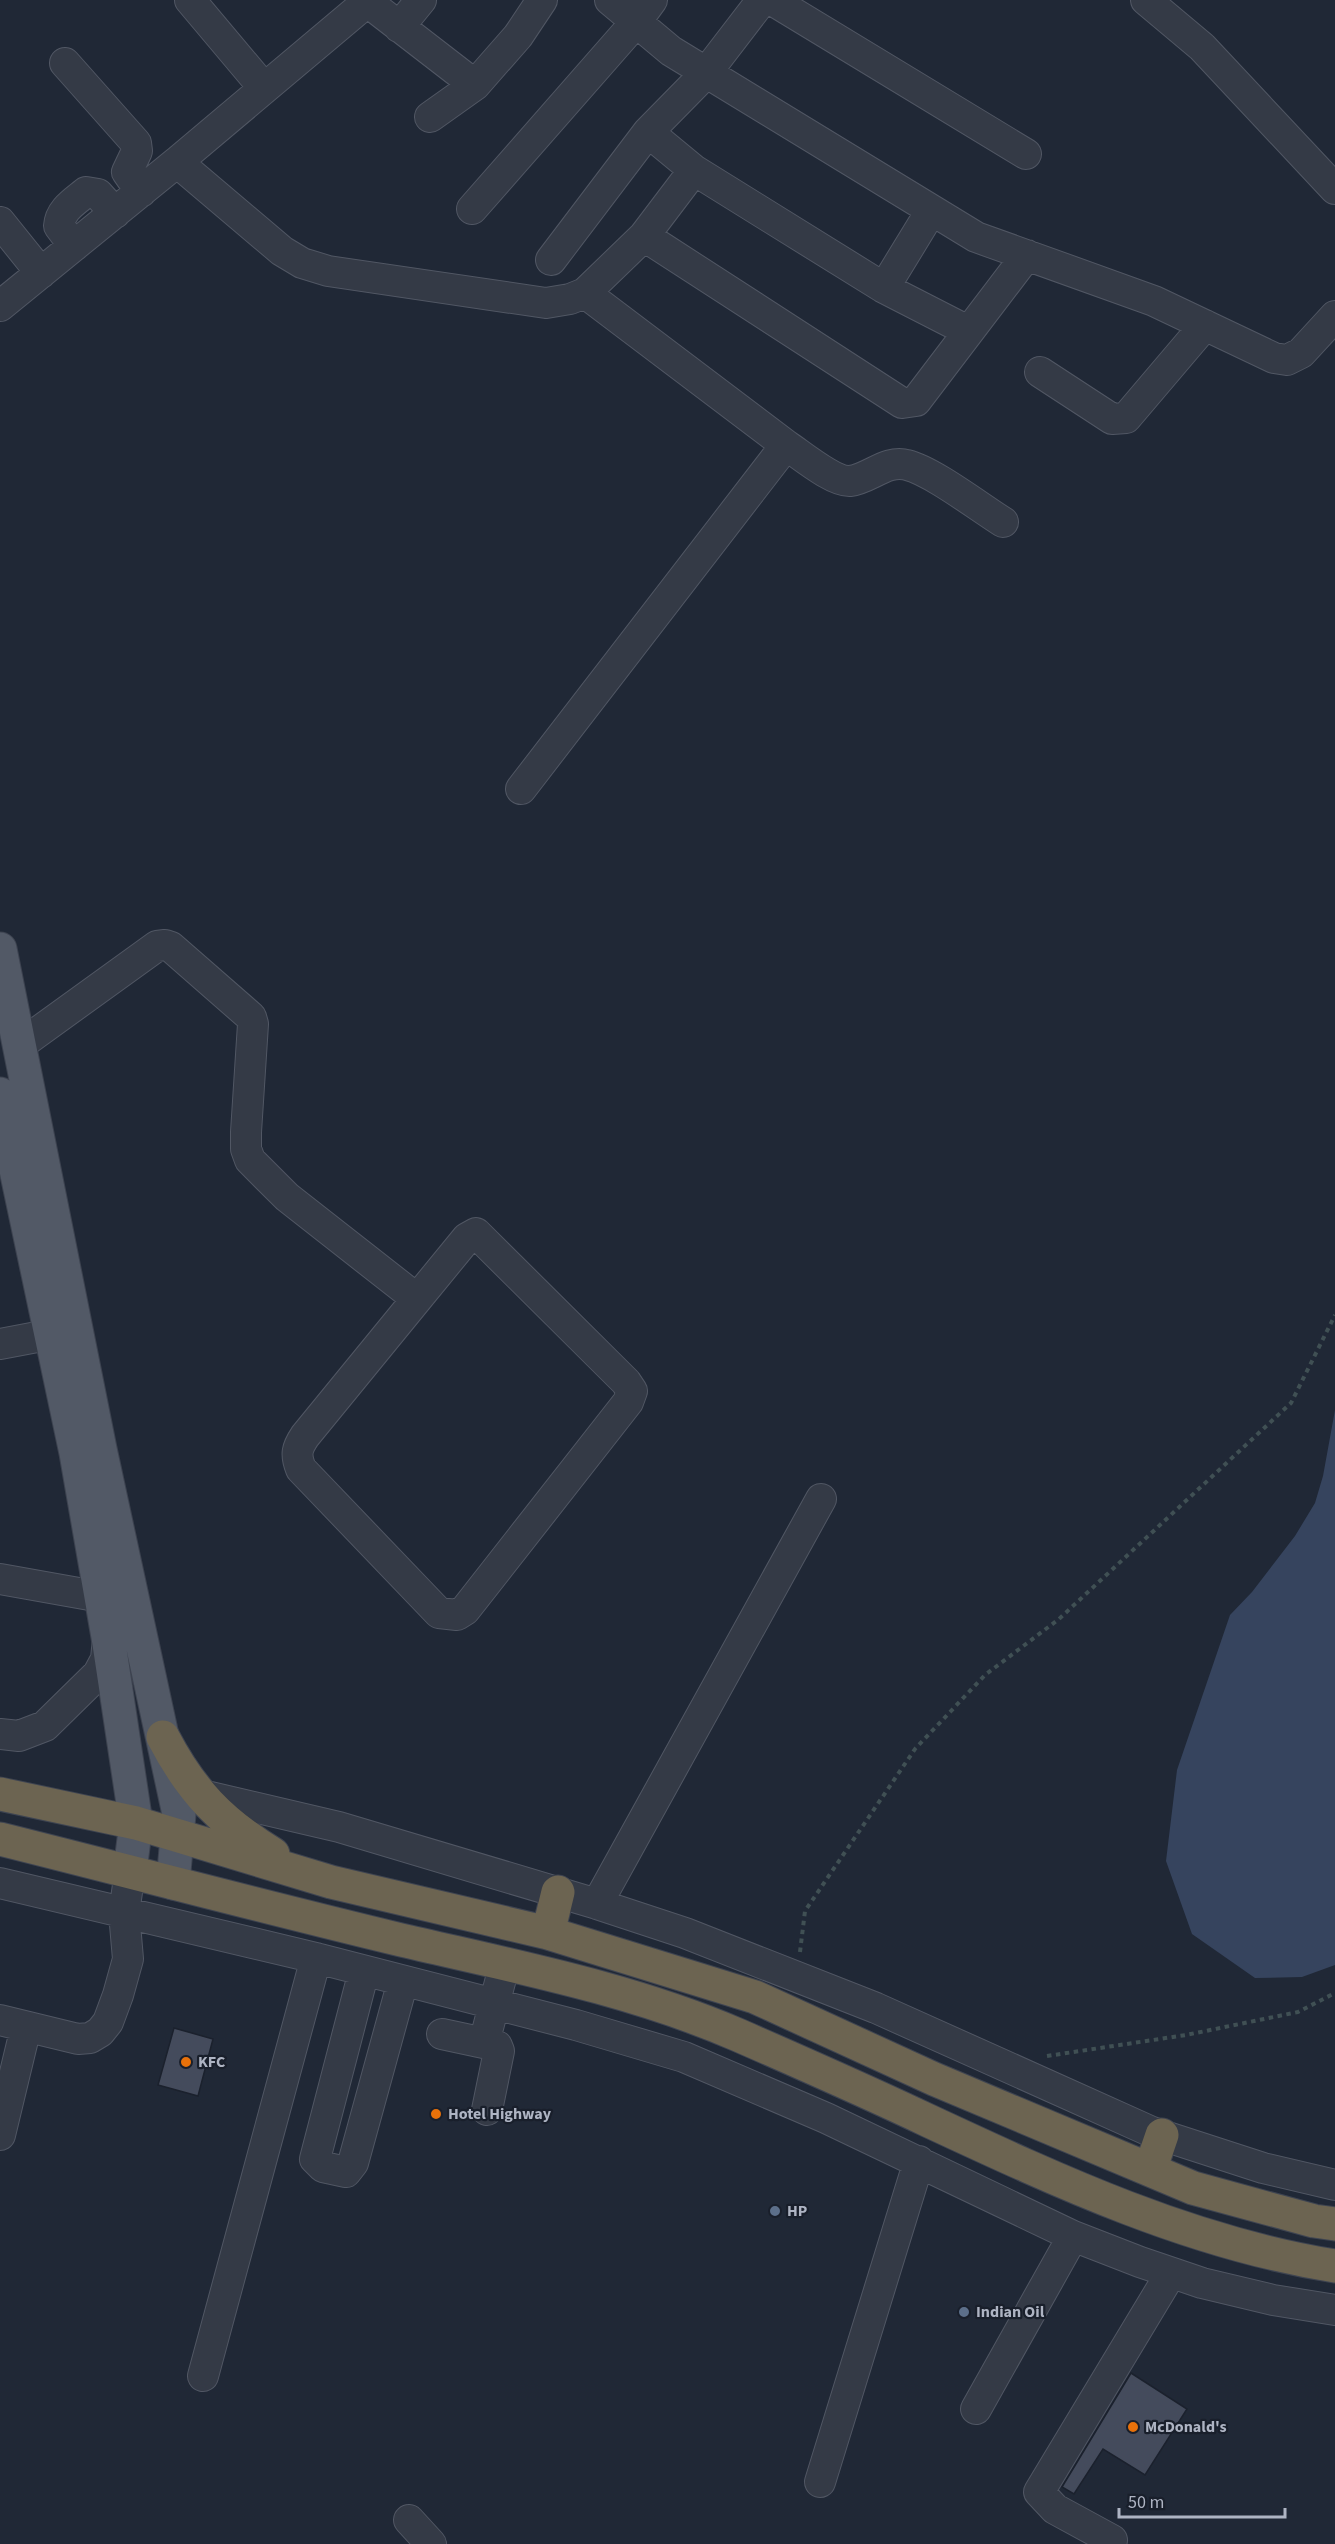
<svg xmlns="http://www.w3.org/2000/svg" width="1335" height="2544" font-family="'Source Sans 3',sans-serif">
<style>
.water{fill:#36445e}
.building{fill:#444b5c;stroke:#1b212d;stroke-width:1.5}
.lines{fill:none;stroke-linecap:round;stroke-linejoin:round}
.minor-casing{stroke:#515764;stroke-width:32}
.major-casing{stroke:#3d4350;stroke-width:35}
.highway-casing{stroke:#3e4451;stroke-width:35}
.path{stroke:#405054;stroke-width:4;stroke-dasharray:4.5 4.5;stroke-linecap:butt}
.minor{stroke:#343a46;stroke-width:30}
.major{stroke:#525966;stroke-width:33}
.highway{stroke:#6c6451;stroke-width:33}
.food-dot{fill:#e8710a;stroke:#191f2b;stroke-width:2}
.service-dot{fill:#5c6f8a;stroke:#191f2b;stroke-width:2}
.labels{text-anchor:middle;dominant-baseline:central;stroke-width:4.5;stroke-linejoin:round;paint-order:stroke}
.poi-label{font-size:16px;font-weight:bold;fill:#aeb4c3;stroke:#191f2b;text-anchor:start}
</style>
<rect width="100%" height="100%" fill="#202836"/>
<path class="water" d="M 1335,1410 L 1335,1965 L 1302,1977 L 1255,1978 L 1192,1934 L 1166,1861 L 1177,1770 L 1230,1615 L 1252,1592 L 1295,1536 L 1315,1503 L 1323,1476 Z"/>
<path class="building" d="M 174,2028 L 213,2039 L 198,2096 L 158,2085 Z
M 1131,2373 L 1187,2409 L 1145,2475 L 1103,2449 L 1074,2494 L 1062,2487 Z"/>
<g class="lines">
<defs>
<path id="minor" d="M 190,0 L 264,88
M 365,0 L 475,85
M 610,0 L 671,51 L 976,237 L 1154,301 L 1274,358 L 1287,360 L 1301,353 L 1335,316
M 772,0 L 1026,154
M 1146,0 L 1202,47 L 1335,189
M 399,27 L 421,0
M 65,63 L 136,143 L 137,151 L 127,172 L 141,192
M 430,117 L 475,85 L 518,36 L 542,0
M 648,132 L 694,170
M 177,162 L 367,2
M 472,209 L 636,22 L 652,0
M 0,222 L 41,273
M 644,236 L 902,403 L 916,401 L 1027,255
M 74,246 L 59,226 C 60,210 74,202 86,192 L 98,194 L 115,213
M 551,260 L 648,132 L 706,73 L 762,0
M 884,288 L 931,211
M 0,306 L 177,162 L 282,251 L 302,263 L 328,271 L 546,303 L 570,299 L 585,293 L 644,236 L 694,170 L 884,288 L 968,331
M 1040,372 L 1112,419 L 1126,418 L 1205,325
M 786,445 C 800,454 833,482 850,481 C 869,479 887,459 907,465 C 932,471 979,507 1003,522
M 521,789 L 786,445 L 585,293
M 20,1045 L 157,946 L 165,945 L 171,947 L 251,1017 L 253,1024 L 246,1132 L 246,1149 L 250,1160 L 287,1197 L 417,1299 L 305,1436 C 297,1448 295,1454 301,1469 L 439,1613 L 457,1615 L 465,1610 L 628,1402 L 632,1391 L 626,1382 L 476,1233 L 467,1238 L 417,1299
M 0,1344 L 74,1330
M 0,1579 L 101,1597
M 0,1734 L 19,1736 L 45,1726 L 98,1674 L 106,1659 L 108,1638
M 198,1794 L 339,1827 L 597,1904 L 685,1933 L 876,2008 L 1152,2132 L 1263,2168 L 1335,2185
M 0,1883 L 316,1958 L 576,2025 L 684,2057 L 826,2118 L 1073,2236 L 1140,2262 L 1202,2283 L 1273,2300 L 1335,2310
M 597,1904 L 821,1499
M 364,1971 L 315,2159 L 323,2167 L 346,2172 L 353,2163 L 403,1981
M 0,2020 L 78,2039 L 90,2038 L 100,2032 L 108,2022 L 118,1995 L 128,1959 L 124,1913 L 130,1871
M 442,2034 L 484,2043
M 487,2110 L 499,2051 L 497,2046 L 484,2043 L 505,1963
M 0,2135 L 26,2027
M 203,2376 L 316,1958
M 976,2409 L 1073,2236
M 820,2482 L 919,2161
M 409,2520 L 431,2544
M 1112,2540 L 1055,2509 L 1039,2492 L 1171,2273"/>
<path id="major" d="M 0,949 L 100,1449 L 179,1814 L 173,1883
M 0,1094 L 76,1453 L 108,1637 L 136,1823 L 130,1871"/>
<path id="highway" d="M 163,1737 C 191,1791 221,1822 273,1854
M 0,1794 L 136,1823 L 331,1882 L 548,1933 L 755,1997 L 934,2079 L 1193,2188 L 1314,2221 L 1335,2224
M 0,1839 C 132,1872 264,1907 397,1939 C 512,1966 629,1988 738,2035 C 802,2063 866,2091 929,2121 C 1060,2182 1191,2243 1335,2266
M 548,1933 L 558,1892
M 1150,2170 L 1162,2135"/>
</defs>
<use href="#minor" class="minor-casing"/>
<use href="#major" class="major-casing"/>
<use href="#highway" class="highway-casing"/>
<path class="path" d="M 800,1952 L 805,1911 L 915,1749 L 985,1675 L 1059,1619 L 1291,1403 L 1335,1315
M 1047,2056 L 1186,2035 L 1298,2012 L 1335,1993"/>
<use href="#minor" class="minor"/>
<use href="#major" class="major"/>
<use href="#highway" class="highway"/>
</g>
<g class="food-dot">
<circle cx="186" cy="2062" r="6"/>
<circle cx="436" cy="2114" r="6"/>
<circle cx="1133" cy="2427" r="6"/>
</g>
<g class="service-dot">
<circle cx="775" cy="2211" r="6"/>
<circle cx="964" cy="2312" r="6"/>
</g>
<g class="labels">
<g class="poi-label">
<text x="198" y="2062">KFC</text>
<text x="448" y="2114">Hotel Highway</text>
<text x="787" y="2211">HP</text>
<text x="976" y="2312">Indian Oil</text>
<text x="1145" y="2427">McDonald's</text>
</g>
</g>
<path d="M1119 2508v9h166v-9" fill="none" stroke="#aeb4c3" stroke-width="3"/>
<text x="1128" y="2508" font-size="18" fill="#aeb4c3" stroke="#191f2b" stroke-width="4.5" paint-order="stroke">50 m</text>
</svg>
